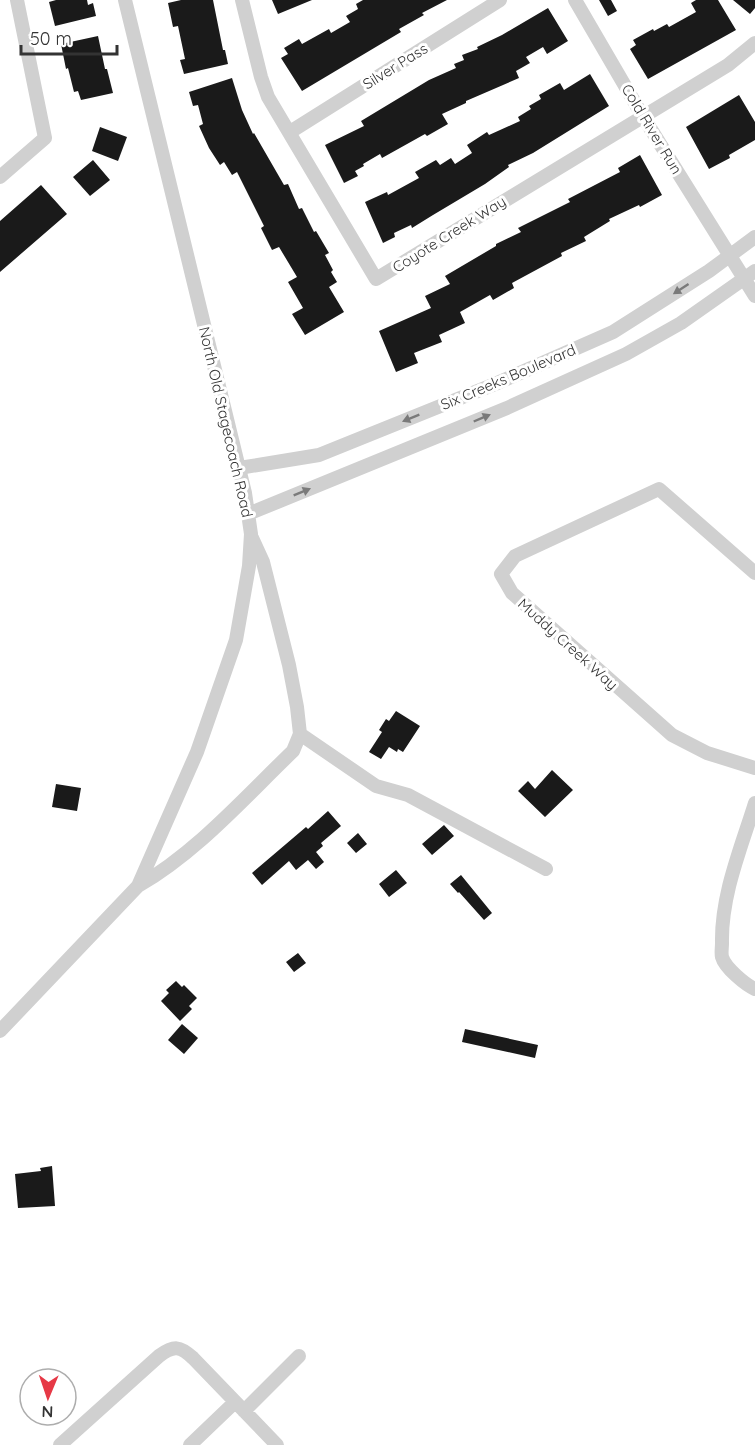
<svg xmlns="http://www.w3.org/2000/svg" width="755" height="1445" font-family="Quicksand,sans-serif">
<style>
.building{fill:#1a1a1a}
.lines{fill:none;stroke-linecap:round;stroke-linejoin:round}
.minor{stroke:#d0d0d0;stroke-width:14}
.oneway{fill:#7a7a7a}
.labels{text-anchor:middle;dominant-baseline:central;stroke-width:6;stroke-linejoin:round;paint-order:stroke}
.street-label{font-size:15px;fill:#333;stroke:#fff}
</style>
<rect width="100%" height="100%" fill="#fff"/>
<path class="building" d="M 56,0 L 87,0 L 88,5 L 93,3 L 96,16 L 55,26 L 49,2 Z
M 181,0 L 213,0 L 223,50 L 225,50 L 228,64 L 184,74 L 180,60 L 185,59 L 178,26 L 173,27 L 168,3 Z
M 272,0 L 312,0 L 278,14 Z
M 363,0 L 447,0 L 422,13 L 424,15 L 399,29 L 401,32 L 302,91 L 281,58 L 288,54 L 284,48 L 299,39 L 302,44 L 329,29 L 331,33 L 350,22 L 346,16 L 358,9 L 356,4 Z
M 599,0 L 611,0 L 617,11 L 608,16 Z
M 696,0 L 718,0 L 736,30 L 648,79 L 630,49 L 636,45 L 633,40 L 653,29 L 654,31 L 667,24 L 669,27 L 696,12 L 691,3 Z
M 733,0 L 755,0 L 755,8 L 750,14 Z
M 548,8 L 568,41 L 547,54 L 543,47 L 526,57 L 530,63 L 516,71 L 519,78 L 466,101 L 466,103 L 442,114 L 448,124 L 427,136 L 425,134 L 382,158 L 380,154 L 363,164 L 364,166 L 355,171 L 358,176 L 344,183 L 325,145 L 364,126 L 361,121 L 429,80 L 456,68 L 454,64 L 464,60 L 462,55 L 478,49 L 477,47 L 502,35 Z
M 98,36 L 105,69 L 107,69 L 113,93 L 81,100 L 78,91 L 74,92 L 68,68 L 66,69 L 61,44 Z
M 590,74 L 609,106 L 533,153 L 508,165 L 509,167 L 485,184 L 433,215 L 412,228 L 411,225 L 394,233 L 395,237 L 383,243 L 365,202 L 387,192 L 388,195 L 419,178 L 415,172 L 436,160 L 440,165 L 451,158 L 455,164 L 472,153 L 467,145 L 487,132 L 489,135 L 520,121 L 518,117 L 531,109 L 529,106 L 541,99 L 539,95 L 560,83 L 564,90 Z
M 232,78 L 242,110 L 253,134 L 254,133 L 284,185 L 288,184 L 299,209 L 302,208 L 314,232 L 316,231 L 329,253 L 325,255 L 333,270 L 331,272 L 337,282 L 329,287 L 344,312 L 305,335 L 292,314 L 303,308 L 288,282 L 297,277 L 279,247 L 272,250 L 261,228 L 264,226 L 237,172 L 232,175 L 224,162 L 220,165 L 209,148 L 199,126 L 203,124 L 198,105 L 193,106 L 189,92 Z
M 739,95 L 755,122 L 755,140 L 729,155 L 730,158 L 709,169 L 686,127 Z
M 100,127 L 127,137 L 118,161 L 92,151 Z
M 640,155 L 662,195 L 640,207 L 639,205 L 609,219 L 610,221 L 584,237 L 586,241 L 561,253 L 562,256 L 512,283 L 514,288 L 493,300 L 490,295 L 460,312 L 465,323 L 439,335 L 442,342 L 414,353 L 418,363 L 396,372 L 379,331 L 431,308 L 425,296 L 450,284 L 445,276 L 496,246 L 496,244 L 521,232 L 518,228 L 570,202 L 568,199 L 620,172 L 618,168 Z
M 93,160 L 110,180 L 90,196 L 73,177 Z
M 41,185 L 67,214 L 0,272 L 0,221 Z
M 396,711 L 420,726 L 403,752 L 398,749 L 397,752 L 389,747 L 381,759 L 369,752 L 382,732 L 379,730 L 386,719 L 389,721 Z
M 552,770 L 573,790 L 545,817 L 518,791 L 528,781 L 535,789 Z
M 56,784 L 81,788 L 77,811 L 52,807 Z
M 328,811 L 341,826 L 321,843 L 323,846 L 316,852 L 324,862 L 316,869 L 308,860 L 296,870 L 289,861 L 262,885 L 252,873 L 306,827 L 308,829 Z
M 444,825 L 454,836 L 432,855 L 422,844 Z
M 358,833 L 367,844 L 356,853 L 347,843 Z
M 396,870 L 407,883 L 389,897 L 379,884 Z
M 461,875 L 492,913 L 484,920 L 459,892 L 458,893 L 450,884 Z
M 298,953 L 306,963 L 294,972 L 286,962 Z
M 176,981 L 182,987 L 184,985 L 197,998 L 189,1006 L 192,1009 L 180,1021 L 161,1001 L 169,993 L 166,990 Z
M 182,1024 L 198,1038 L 184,1054 L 168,1040 Z
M 465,1029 L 538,1045 L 535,1058 L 462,1042 Z
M 52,1166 L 55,1206 L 18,1208 L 15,1174 L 41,1171 L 40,1168 Z"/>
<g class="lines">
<path class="minor" d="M 242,0 L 261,77 L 268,97 L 376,279 L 728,65 L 755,43
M 575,0 L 642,115 L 755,296
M 290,132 L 500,0
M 0,177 L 45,138 L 17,0
M 239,468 L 319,455 L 495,384 L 613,332 L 709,271 L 755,237
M 248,514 L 507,408 L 626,354 L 681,323 L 755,271
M 755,573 L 659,489 L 515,556 L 501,574 L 512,593 L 672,735 L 707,753 L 755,768
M 300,734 L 376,786 L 408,795 L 546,869
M 755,803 C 741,848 721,895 722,943 C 722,948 721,953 722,957 C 725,968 746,985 755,989
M 138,886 C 197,852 244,798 293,751 L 300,734 L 297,707 L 289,665 L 263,562 L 252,538
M 0,1031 L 138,886 L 197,752 L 236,640 L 249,566 L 251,534 L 245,493 L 125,0
M 244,1411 L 299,1356
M 60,1445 L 159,1356 C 174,1345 180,1346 193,1358 L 277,1445
M 190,1445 L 235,1402"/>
</g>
<defs><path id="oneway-solid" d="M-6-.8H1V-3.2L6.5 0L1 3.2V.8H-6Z" transform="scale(1.5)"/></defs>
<g class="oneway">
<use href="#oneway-solid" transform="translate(681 289) rotate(147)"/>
<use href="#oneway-solid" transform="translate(411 418) rotate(158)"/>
<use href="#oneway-solid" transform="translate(482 418) rotate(-23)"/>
<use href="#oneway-solid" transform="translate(302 492) rotate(-22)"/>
</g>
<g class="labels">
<g class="street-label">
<text transform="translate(395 66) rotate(-32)">Silver Pass</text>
<text transform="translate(652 129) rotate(59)">Cold River Run</text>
<text transform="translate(449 234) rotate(-32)">Coyote Creek Way</text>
<text transform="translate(508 377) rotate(-23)">Six Creeks Boulevard</text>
<text transform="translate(226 422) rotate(77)">North Old Stagecoach Road</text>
<text transform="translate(568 644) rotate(42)">Muddy Creek Way</text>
</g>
</g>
<g transform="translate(48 1397) rotate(182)"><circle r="28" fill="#ffffff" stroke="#adadad" stroke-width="1.5"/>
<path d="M0-4.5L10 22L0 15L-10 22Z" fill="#e63946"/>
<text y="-9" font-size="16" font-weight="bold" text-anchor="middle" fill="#333333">N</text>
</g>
<path d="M21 45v9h96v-9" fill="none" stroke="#333333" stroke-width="3"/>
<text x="30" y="45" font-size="18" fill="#333333" stroke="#ffffff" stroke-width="4.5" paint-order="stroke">50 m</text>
</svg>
